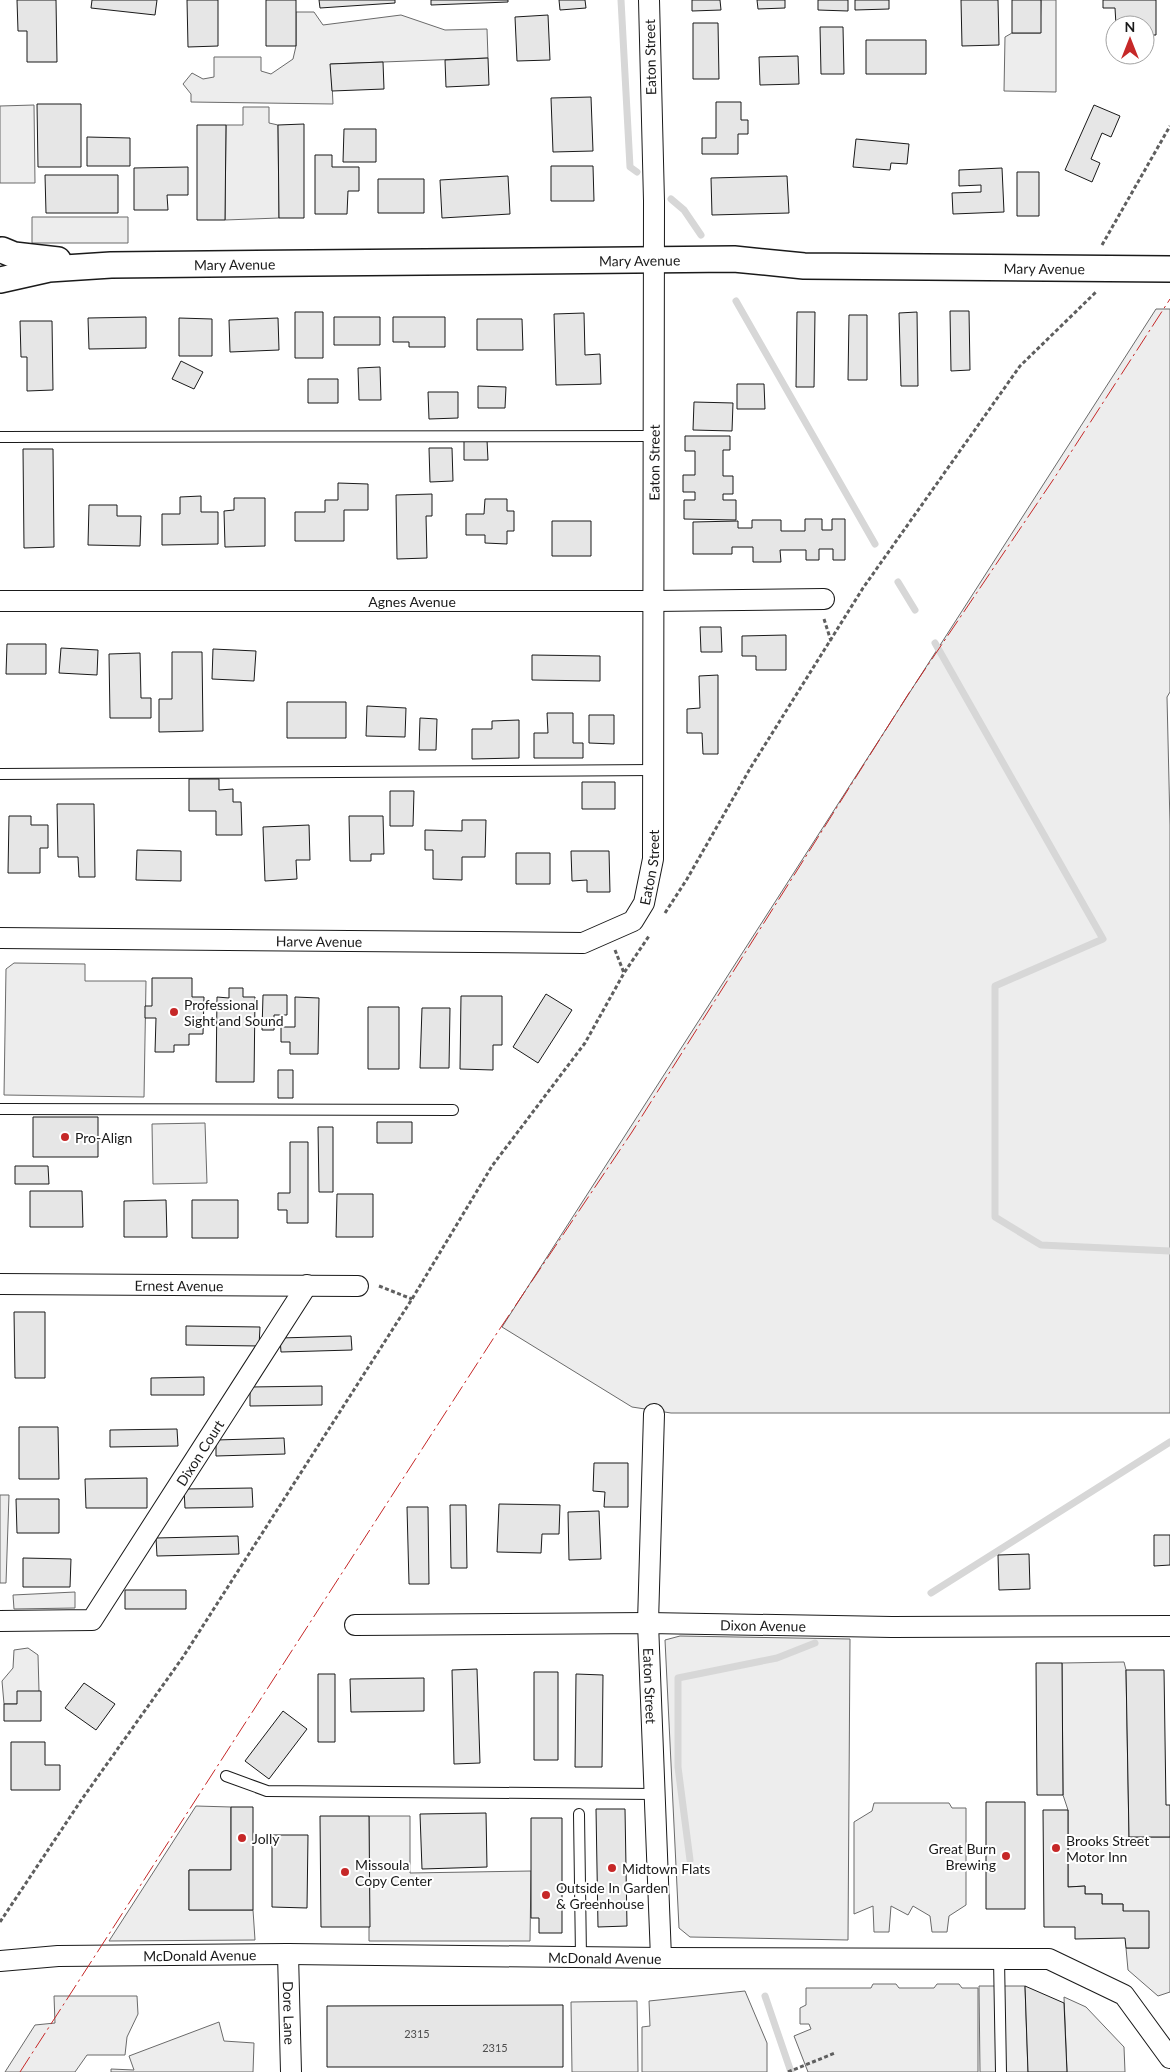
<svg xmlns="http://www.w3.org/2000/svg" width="1170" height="2072" font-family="Lato,sans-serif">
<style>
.built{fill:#ededed;stroke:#6a6a6a}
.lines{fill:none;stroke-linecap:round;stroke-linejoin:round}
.stream{stroke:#d7d7d7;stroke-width:7}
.building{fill:#e6e6e6;stroke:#1a1a1a}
.service-casing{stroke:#1a1a1a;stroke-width:12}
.minor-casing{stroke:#1a1a1a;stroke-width:22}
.tertiary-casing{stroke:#1a1a1a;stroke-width:28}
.path{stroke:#5f5f5f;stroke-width:3;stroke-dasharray:4 2.5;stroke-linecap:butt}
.service{stroke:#fff;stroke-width:10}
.minor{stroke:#fff;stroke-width:20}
.tertiary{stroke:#fff;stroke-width:25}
.power{stroke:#c62828;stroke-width:1;stroke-dasharray:18 4 2.5 4;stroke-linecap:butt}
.poi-dot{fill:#c62828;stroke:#fff;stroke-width:2}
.labels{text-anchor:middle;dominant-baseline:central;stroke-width:4;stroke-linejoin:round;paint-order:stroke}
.number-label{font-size:11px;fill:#4d4d4d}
.street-label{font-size:14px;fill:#1a1a1a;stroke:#fff}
.poi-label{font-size:14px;fill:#1a1a1a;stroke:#fff;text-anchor:start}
</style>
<rect width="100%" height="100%" fill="#fff"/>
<path class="built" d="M 1041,0 L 1056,0 L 1056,92 L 1004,91 L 1005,37 L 1012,33 L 1040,33 Z
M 296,12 L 314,12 L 323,25 L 401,15 L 445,30 L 487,29 L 488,58 L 331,64 L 333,104 L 191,102 L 191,94 L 183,84 L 192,73 L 203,79 L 214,77 L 214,57 L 261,57 L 261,71 L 271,74 L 293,59 L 296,46 Z
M 34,105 L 35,183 L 0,183 L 0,106 Z
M 243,107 L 269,107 L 269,123 L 278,125 L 279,218 L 225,220 L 226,125 L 243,125 Z
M 32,217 L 128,217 L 128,243 L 32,243 Z
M 1156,309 L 1170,309 L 1170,692 L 1167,697 L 1170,825 L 1170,1413 L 671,1413 L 632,1407 L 502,1327 Z
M 14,963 L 85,964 L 85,981 L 146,981 L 144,1097 L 4,1095 L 6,969 Z
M 205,1123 L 207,1183 L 153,1184 L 152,1124 Z
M 0,1495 L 9,1495 L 6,1583 L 0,1583 Z
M 75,1592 L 75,1608 L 14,1609 L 13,1595 Z
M 680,1636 L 850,1639 L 848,1940 L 690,1937 L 679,1928 L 665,1640 Z
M 28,1648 L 38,1655 L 39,1691 L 17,1704 L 4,1704 L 2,1681 L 13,1668 L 14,1650 Z
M 1124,1662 L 1126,1670 L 1129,1837 L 1170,1837 L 1170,1992 L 1158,1996 L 1128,1970 L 1126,1948 L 1149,1948 L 1123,1911 L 1123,1904 L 1102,1904 L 1102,1894 L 1085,1894 L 1085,1886 L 1068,1887 L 1068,1810 L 1063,1795 L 1062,1663 Z
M 874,1803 L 949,1803 L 952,1808 L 966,1808 L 966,1905 L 949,1916 L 947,1932 L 932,1932 L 930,1916 L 913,1906 L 908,1915 L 891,1906 L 889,1932 L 874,1932 L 873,1906 L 854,1914 L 854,1822 L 872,1811 Z
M 196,1806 L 231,1807 L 231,1870 L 189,1870 L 189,1910 L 253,1910 L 255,1940 L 109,1941 Z
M 369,1816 L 410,1816 L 410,1873 L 531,1871 L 530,1941 L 369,1941 Z
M 873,1984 L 896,1984 L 899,1988 L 934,1988 L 937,1984 L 959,1984 L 962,1988 L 978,1988 L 978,2072 L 808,2072 L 794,2036 L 811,2029 L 809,2024 L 800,2024 L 800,2008 L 806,2005 L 806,1988 L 871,1988 Z
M 979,1986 L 1025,1986 L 1028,2072 L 980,2072 Z
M 745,1991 L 767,2043 L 767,2072 L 642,2072 L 642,2027 L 650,2026 L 649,2001 Z
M 54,1996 L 137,1996 L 138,2014 L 127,2037 L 125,2055 L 87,2055 L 75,2072 L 5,2072 L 35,2025 L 55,2023 Z
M 1064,1997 L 1086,2007 L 1124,2047 L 1125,2072 L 1067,2072 Z
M 637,2001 L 638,2072 L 572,2072 L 571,2002 Z
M 219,2022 L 224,2041 L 254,2043 L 253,2072 L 111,2072 L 111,2069 L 134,2070 L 129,2056 Z"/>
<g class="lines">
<path class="stream" d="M 621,0 L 630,167 L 637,172
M 671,199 L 684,210 L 701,235
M 736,301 L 875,544
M 898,582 L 915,610
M 935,643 L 1103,939 L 995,986 L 995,1217 L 1041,1245 L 1170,1251
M 931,1593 L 1170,1442
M 690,1860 L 678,1767 L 678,1678 L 777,1658 L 815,1643
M 765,1996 L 791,2072"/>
</g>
<path class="building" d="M 17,0 L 56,0 L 57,62 L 27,62 L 27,31 L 18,31 Z
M 92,0 L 157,0 L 155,15 L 91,8 Z
M 187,0 L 218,0 L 218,46 L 188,47 Z
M 266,0 L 296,0 L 296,46 L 266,46 Z
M 319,0 L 395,0 L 395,3 L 320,8 Z
M 431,0 L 508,0 L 508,2 L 431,5 Z
M 559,0 L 585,0 L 586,8 L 560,10 Z
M 692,0 L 720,0 L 721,10 L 692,11 Z
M 757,0 L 785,0 L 785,8 L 758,9 Z
M 818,0 L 848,0 L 848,11 L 818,10 Z
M 855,0 L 889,0 L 889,9 L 855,10 Z
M 961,0 L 998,0 L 999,45 L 962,46 Z
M 1012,0 L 1041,0 L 1041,33 L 1012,33 Z
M 1103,0 L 1156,0 L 1156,35 L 1145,35 L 1145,25 L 1116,25 L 1115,8 L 1103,8 Z
M 548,15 L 550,60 L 517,61 L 515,17 Z
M 693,23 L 718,23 L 719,79 L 693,79 Z
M 820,27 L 843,27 L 844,74 L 821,74 Z
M 866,40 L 926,40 L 926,74 L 866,74 Z
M 798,56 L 799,84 L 760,85 L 759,57 Z
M 488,58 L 489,85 L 446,87 L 445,60 Z
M 383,62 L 384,89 L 332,91 L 330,64 Z
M 591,97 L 593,151 L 553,152 L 551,98 Z
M 716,102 L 741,102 L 741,120 L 748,120 L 748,134 L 738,134 L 738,154 L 702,154 L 702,138 L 716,138 Z
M 37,104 L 81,104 L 81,167 L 38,167 Z
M 1094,105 L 1120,116 L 1111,137 L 1102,133 L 1091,159 L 1100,163 L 1092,182 L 1065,170 Z
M 304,124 L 304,218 L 279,218 L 278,125 Z
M 197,125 L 226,125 L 225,220 L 197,220 Z
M 344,129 L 376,129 L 376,162 L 343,162 Z
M 87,137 L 130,138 L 130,166 L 87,166 Z
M 856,139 L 909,144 L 907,164 L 891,163 L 890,170 L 853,167 Z
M 315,155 L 332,155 L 332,167 L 359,167 L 359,191 L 348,191 L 347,214 L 315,214 Z
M 551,166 L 593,166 L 594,201 L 551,201 Z
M 188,167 L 188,195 L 167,195 L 168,210 L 134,210 L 134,168 Z
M 1002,168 L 1004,212 L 953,214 L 952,193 L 981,192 L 981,185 L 959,186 L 959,170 Z
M 1017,172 L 1039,172 L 1039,216 L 1017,216 Z
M 45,175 L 118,175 L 118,213 L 46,213 Z
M 508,176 L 510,214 L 442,218 L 440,180 Z
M 787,176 L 789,213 L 712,215 L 711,178 Z
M 378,179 L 424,179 L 424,213 L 378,213 Z
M 950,311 L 969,311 L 970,370 L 951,371 Z
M 295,312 L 323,312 L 323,358 L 295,358 Z
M 797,312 L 815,312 L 814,387 L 796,387 Z
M 917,312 L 918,386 L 901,386 L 899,313 Z
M 584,313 L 585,355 L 600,354 L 601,384 L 556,385 L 554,314 Z
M 849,315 L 867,315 L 867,380 L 848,380 Z
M 146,317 L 146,348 L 89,349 L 88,318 Z
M 334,317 L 380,317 L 380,345 L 334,345 Z
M 393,317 L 445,317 L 445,347 L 409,347 L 409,342 L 393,342 Z
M 179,318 L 212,319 L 212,356 L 179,356 Z
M 278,318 L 279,350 L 230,352 L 229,320 Z
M 477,319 L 522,319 L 523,350 L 477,350 Z
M 20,321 L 52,321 L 53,390 L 27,391 L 27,357 L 21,357 Z
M 181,361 L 203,372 L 194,389 L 172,379 Z
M 380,367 L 381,400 L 359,400 L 358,368 Z
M 308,379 L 338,379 L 338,403 L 308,403 Z
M 737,384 L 764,384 L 765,409 L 737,409 Z
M 478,386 L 506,387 L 505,408 L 478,408 Z
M 428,392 L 458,392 L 458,418 L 429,419 Z
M 694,402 L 733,403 L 732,431 L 693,430 Z
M 685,436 L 730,436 L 730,450 L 723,450 L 723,476 L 733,476 L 733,494 L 723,494 L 723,500 L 736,500 L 736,520 L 684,519 L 684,500 L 695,500 L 695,492 L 683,492 L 683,475 L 695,475 L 695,451 L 685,451 Z
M 487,440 L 488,460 L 464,460 L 464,441 Z
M 429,448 L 452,448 L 453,481 L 430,482 Z
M 23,449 L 53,449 L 54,547 L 24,548 Z
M 338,483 L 368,484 L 368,510 L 344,510 L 344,541 L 295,541 L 295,512 L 325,512 L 325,500 L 338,500 Z
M 432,494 L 432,516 L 426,516 L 427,558 L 397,559 L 396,495 Z
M 201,496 L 201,512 L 218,512 L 218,544 L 162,545 L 162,514 L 180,514 L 180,497 Z
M 234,498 L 265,498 L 265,546 L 225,547 L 224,511 L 234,510 Z
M 485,499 L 507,499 L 507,511 L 514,511 L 514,531 L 507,531 L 507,544 L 485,543 L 485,535 L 466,535 L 466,514 L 484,514 Z
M 89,505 L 117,505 L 117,516 L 141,516 L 140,546 L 88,545 Z
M 805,519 L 822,519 L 822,530 L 832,530 L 832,519 L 845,519 L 845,560 L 833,560 L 833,549 L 819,549 L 819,560 L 806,560 L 806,550 L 780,550 L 781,562 L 753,562 L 753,547 L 732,547 L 732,554 L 693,554 L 693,522 L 738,521 L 738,528 L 752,528 L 752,520 L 781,520 L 781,531 L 805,531 Z
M 552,521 L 591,521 L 591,556 L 552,556 Z
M 700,627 L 721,627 L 722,652 L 701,652 Z
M 786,635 L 786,670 L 756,670 L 756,656 L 742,656 L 742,636 Z
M 7,644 L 46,644 L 46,674 L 6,674 Z
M 61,648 L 98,650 L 97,675 L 59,673 Z
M 213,649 L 256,651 L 254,681 L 212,679 Z
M 172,652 L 202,652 L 203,731 L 159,732 L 159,699 L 172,699 Z
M 140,653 L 141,698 L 151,698 L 151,718 L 110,718 L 109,654 Z
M 532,655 L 600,656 L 600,681 L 532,680 Z
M 718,675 L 718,754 L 703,754 L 702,733 L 687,733 L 687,709 L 700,708 L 699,676 Z
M 287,702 L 346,702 L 346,738 L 287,738 Z
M 367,706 L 406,708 L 405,737 L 366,736 Z
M 547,713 L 573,713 L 573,743 L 583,743 L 583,758 L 534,758 L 534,733 L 548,733 Z
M 589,715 L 614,715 L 614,744 L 589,743 Z
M 420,718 L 437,719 L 436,750 L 419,750 Z
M 519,720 L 519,758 L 472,759 L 472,729 L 492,729 L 492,721 Z
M 189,779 L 219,779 L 219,790 L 233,789 L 233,802 L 241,802 L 242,835 L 216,835 L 216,811 L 189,811 Z
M 582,782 L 615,782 L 615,809 L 582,809 Z
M 390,791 L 414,791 L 413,826 L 390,826 Z
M 57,804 L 94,804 L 95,877 L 79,877 L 78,857 L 58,857 Z
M 9,816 L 31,816 L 31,825 L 48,825 L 48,848 L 40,848 L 40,873 L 8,873 Z
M 349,816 L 383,816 L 384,854 L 371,854 L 371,861 L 350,861 Z
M 462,820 L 486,820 L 485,857 L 462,857 L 462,880 L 433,879 L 433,850 L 425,850 L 425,830 L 462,831 Z
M 309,825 L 310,860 L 296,860 L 297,879 L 265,881 L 263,827 Z
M 137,850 L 181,851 L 181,881 L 136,880 Z
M 571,851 L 609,851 L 610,892 L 587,892 L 587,880 L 572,881 Z
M 516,853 L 550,853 L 550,884 L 516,884 Z
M 152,978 L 192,978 L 192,997 L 204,997 L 203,1034 L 189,1034 L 189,1045 L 174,1045 L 174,1052 L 155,1052 L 156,1018 L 145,1018 L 145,1006 L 152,1006 Z
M 229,988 L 243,988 L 243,997 L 255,997 L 254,1082 L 216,1082 L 217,997 L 229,998 Z
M 546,994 L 572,1010 L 538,1063 L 513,1047 Z
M 263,995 L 287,995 L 287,1015 L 274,1015 L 274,1030 L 262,1030 Z
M 461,996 L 502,996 L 502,1045 L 493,1045 L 493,1070 L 460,1069 Z
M 295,997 L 319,998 L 318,1054 L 290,1054 L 290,1042 L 281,1042 L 281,1027 L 295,1027 Z
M 368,1007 L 399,1007 L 399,1069 L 368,1069 Z
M 422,1008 L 450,1008 L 449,1068 L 420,1068 Z
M 278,1070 L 293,1070 L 293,1098 L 278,1098 Z
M 33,1117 L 98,1117 L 98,1157 L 33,1157 Z
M 377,1122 L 412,1122 L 412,1143 L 377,1143 Z
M 318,1127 L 333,1127 L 333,1192 L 319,1192 Z
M 290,1142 L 308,1142 L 308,1223 L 287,1223 L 287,1210 L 278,1210 L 278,1193 L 290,1193 Z
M 15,1166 L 48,1166 L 49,1184 L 15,1184 Z
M 30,1191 L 82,1191 L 83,1227 L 30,1227 Z
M 337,1194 L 373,1194 L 373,1237 L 336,1237 Z
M 166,1200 L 167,1237 L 124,1237 L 124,1201 Z
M 192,1200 L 238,1200 L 238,1238 L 192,1238 Z
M 14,1312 L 45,1312 L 45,1378 L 15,1378 Z
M 186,1326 L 260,1327 L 259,1346 L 186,1345 Z
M 351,1336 L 352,1350 L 281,1352 L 280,1338 Z
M 204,1377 L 204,1395 L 151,1395 L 151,1378 Z
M 322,1386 L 322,1405 L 250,1406 L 250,1387 Z
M 19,1427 L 58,1427 L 59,1479 L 19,1479 Z
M 177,1429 L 178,1446 L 110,1447 L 110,1430 Z
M 284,1438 L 285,1454 L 216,1456 L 216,1440 Z
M 594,1463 L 628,1463 L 628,1507 L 604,1507 L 605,1492 L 593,1491 Z
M 147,1478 L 147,1508 L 86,1508 L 85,1479 Z
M 252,1488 L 253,1507 L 185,1508 L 184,1489 Z
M 16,1499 L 59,1499 L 59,1533 L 17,1533 Z
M 499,1504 L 560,1505 L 559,1534 L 542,1534 L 541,1553 L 497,1552 Z
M 450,1505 L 466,1505 L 467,1568 L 451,1568 Z
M 407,1507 L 428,1507 L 429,1584 L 409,1584 Z
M 599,1511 L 601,1559 L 569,1560 L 568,1512 Z
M 1154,1535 L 1170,1535 L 1170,1565 L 1154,1566 Z
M 238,1536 L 239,1554 L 157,1556 L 156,1538 Z
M 1029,1554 L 1030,1589 L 999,1590 L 998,1555 Z
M 23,1558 L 71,1559 L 70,1587 L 23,1587 Z
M 125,1590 L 186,1590 L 186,1609 L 125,1609 Z
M 1036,1663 L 1062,1663 L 1063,1795 L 1037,1795 Z
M 477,1669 L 480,1763 L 454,1764 L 452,1670 Z
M 1126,1670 L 1164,1670 L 1166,1805 L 1170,1805 L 1170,1837 L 1129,1837 Z
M 534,1672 L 558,1672 L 558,1760 L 534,1760 Z
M 318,1674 L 335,1674 L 335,1742 L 318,1742 Z
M 576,1674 L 603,1675 L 602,1767 L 575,1767 Z
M 424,1678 L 424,1711 L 351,1712 L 350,1679 Z
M 84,1683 L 115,1704 L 96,1730 L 65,1708 Z
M 17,1691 L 41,1691 L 41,1721 L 4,1721 L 4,1704 L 17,1704 Z
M 283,1711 L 307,1729 L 269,1779 L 245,1761 Z
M 11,1742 L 45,1742 L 45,1765 L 60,1765 L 60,1790 L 11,1790 Z
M 986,1802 L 1025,1802 L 1025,1909 L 986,1909 Z
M 231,1807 L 253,1807 L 253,1910 L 189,1910 L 189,1870 L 231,1870 Z
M 596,1809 L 625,1809 L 627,1926 L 598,1927 Z
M 1043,1810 L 1068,1810 L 1068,1887 L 1085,1886 L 1085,1894 L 1102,1894 L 1102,1904 L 1123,1904 L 1123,1911 L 1149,1911 L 1149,1948 L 1126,1948 L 1125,1938 L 1075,1939 L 1075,1927 L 1044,1927 Z
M 486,1813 L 487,1867 L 422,1869 L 420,1814 Z
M 320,1816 L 369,1816 L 370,1927 L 321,1927 Z
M 531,1818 L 562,1818 L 562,1933 L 539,1933 L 539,1918 L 531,1918 Z
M 272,1835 L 308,1835 L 307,1908 L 272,1907 Z
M 1025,1986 L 1064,2003 L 1067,2072 L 1028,2072 Z
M 563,2005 L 563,2067 L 327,2067 L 327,2006 Z"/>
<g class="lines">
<defs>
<path id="service" d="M 0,437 L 654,436
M 0,774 L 654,770
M 0,1109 L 453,1110
M 226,1776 L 267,1791 L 655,1794
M 579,1814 L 581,1957
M 999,1959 L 1001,2072"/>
<g id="minor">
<path id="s1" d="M 0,601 L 654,601 L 824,599"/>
<path id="s2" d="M 0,938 L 583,943 L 633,921 L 644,903 L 653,859 L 654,201 L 649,0"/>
<path id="s3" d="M 0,1284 L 358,1286"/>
<path id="s4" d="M 654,1414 L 648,1623 L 661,1958"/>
<path id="s5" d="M 0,1621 L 92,1620 L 307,1285"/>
<path id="s6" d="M 355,1625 L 648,1623 L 892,1627 L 1170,1626"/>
<path id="s7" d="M 288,1954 L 291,2072"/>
<path id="s8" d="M 0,1961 L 58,1956 L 288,1954 L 661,1958 L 1049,1959 L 1124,1995 L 1170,2058"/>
</g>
<g id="tertiary">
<path d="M 2,250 L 14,255 L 58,260"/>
<path id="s9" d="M 0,280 L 49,269 L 111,265 L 734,259 L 804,266 L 1170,269"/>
</g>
</defs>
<use href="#service" class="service-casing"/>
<use href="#minor" class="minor-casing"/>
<use href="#tertiary" class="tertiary-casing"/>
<path class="path" d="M 1102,245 L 1170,126
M 824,619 L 831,641
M 665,913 L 687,879 L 751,767 L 863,588 L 1020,366 L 1096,292
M 615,950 L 624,973
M 379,1286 L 412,1299
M 0,1922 L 82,1799 L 183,1657 L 412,1299 L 492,1166 L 585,1043 L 624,973 L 649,936
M 788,2072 L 835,2053"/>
<use href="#service" class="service"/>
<use href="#minor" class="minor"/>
<use href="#tertiary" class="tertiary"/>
<path class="power" d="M 20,2072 L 493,1339 L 632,1132 L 909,693 L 1053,480 L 1170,299"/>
</g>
<g class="poi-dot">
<circle cx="174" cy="1012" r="5"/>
<circle cx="65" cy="1137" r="5"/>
<circle cx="242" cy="1838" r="5"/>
<circle cx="1056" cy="1848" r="5"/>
<circle cx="1006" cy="1856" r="5"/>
<circle cx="612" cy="1868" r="5"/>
<circle cx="345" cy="1872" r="5"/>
<circle cx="546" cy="1895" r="5"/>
</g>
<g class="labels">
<g class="number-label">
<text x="417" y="2033">2315</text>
<text x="495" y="2047">2315</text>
</g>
<g class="street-label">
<text transform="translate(650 57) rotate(-91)">Eaton Street</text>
<text stroke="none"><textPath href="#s9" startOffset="641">Mary Avenue</textPath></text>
<text stroke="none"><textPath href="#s9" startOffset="236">Mary Avenue</textPath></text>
<text stroke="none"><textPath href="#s9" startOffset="1046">Mary Avenue</textPath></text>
<text stroke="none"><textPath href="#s2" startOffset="1100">Eaton Street</textPath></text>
<text stroke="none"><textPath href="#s1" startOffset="412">Agnes Avenue</textPath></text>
<text stroke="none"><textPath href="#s2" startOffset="695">Eaton Street</textPath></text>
<text stroke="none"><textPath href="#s2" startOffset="319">Harve Avenue</textPath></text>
<text stroke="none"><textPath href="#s3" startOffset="179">Ernest Avenue</textPath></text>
<text stroke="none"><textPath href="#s5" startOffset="291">Dixon Court</textPath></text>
<text stroke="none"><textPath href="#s6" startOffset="408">Dixon Avenue</textPath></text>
<text stroke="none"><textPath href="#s4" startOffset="272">Eaton Street</textPath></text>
<text stroke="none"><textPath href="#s8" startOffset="200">McDonald Avenue</textPath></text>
<text stroke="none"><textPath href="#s8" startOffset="605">McDonald Avenue</textPath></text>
<text stroke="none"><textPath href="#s7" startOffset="59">Dore Lane</textPath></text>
</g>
<g class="poi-label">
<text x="184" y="1004">Professional<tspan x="184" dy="16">Sight and Sound</tspan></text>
<text x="75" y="1137">Pro-Align</text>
<text x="252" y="1838">Jolly</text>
<text x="1066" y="1840">Brooks Street<tspan x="1066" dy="16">Motor Inn</tspan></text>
<text x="996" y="1848" text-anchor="end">Great Burn<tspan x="996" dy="16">Brewing</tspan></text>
<text x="355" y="1864">Missoula<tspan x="355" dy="16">Copy Center</tspan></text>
<text x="622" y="1868">Midtown Flats</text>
<text x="556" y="1887">Outside In Garden<tspan x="556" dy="16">&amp; Greenhouse</tspan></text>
</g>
</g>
<g transform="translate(1130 40)"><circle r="24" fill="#ffffff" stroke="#a3a3a3"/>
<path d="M0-4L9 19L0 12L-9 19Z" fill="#c62828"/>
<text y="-8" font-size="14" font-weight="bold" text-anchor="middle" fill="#1a1a1a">N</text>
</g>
</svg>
